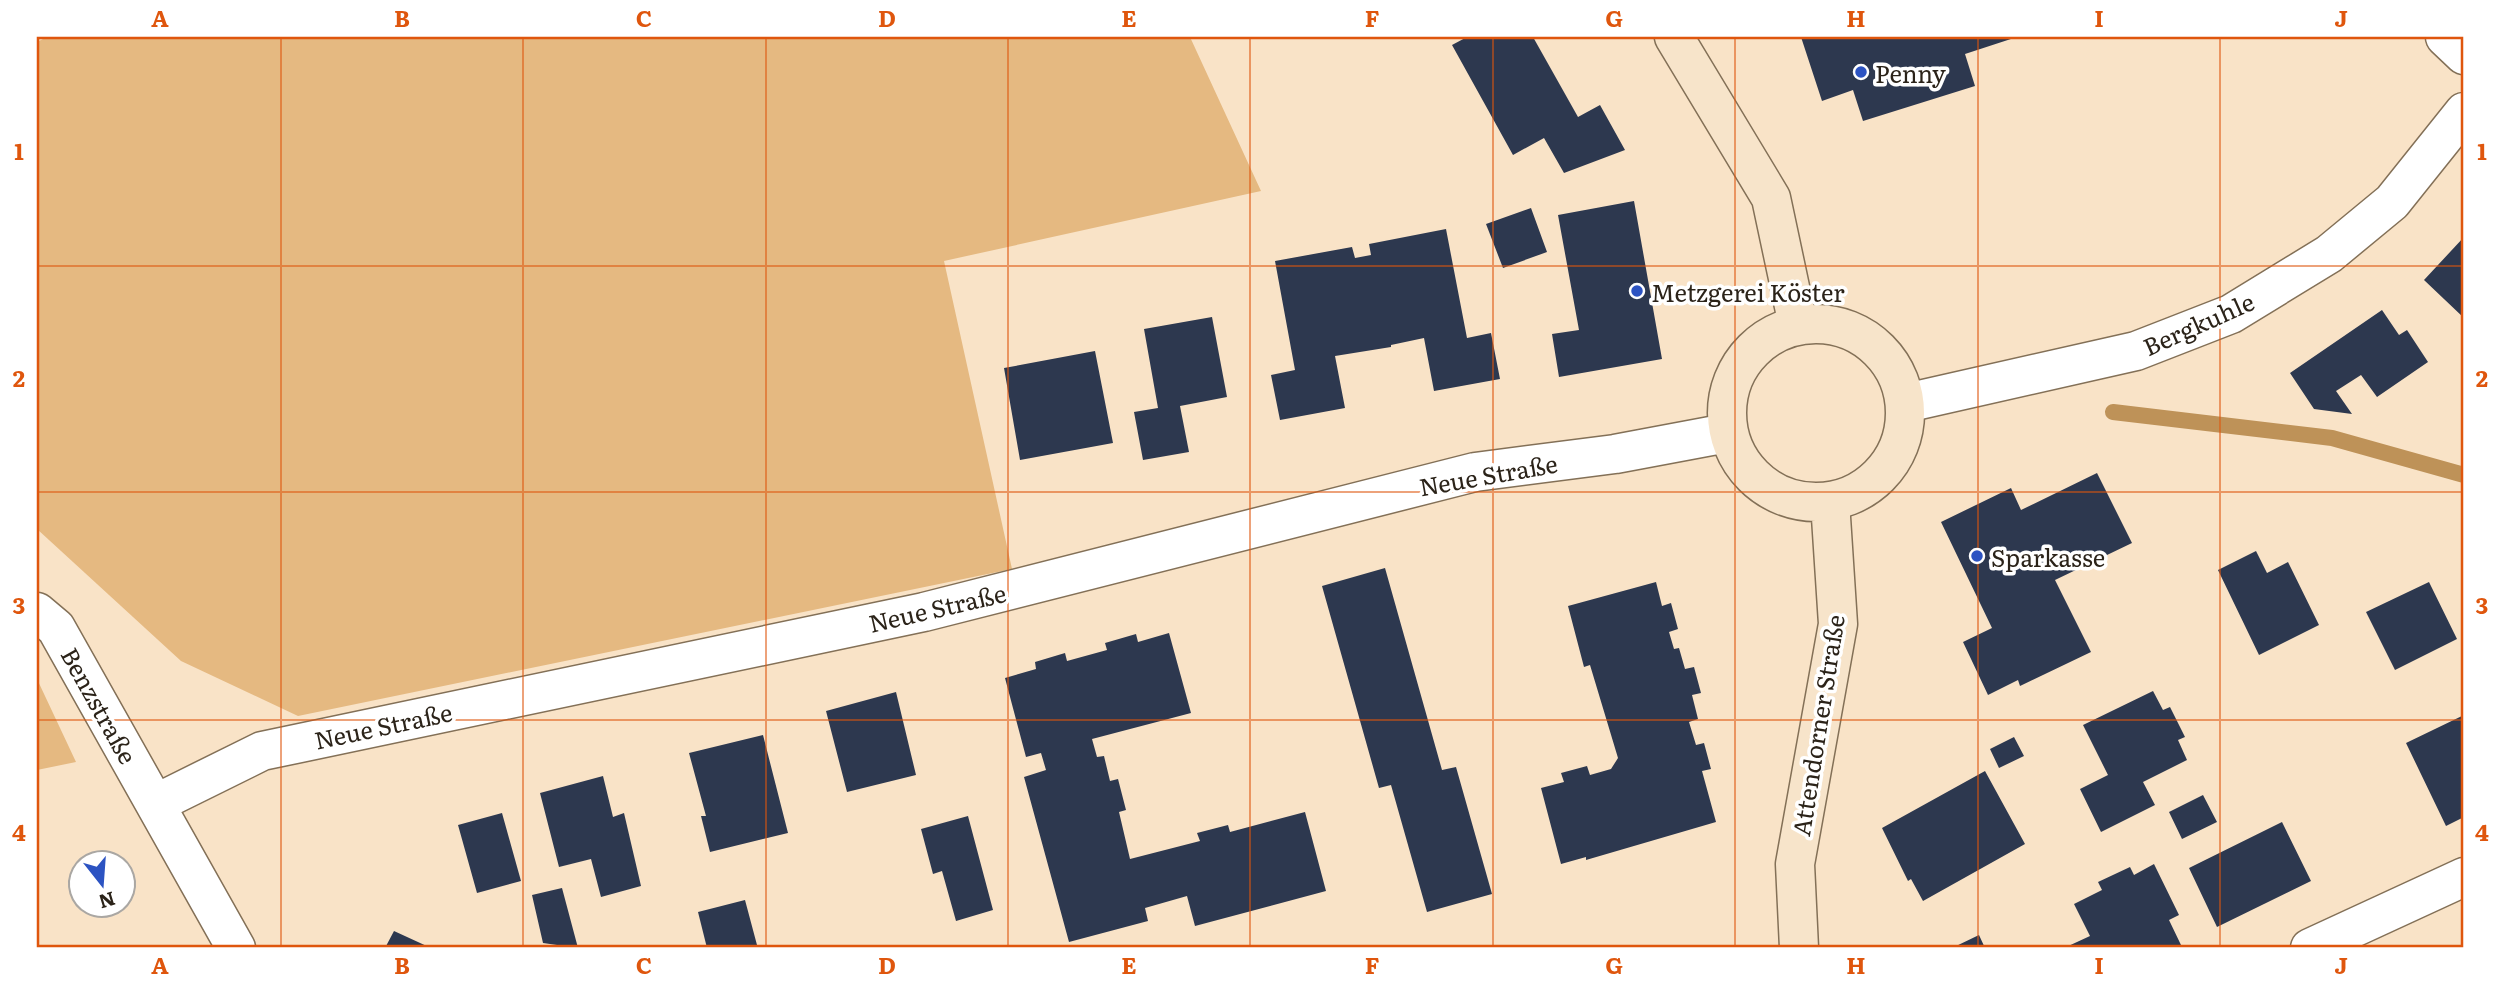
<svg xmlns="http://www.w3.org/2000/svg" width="2501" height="985" font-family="Literata,serif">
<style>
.green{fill:#e5b981}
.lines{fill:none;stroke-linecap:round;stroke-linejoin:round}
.stream{stroke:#be9258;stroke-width:16}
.building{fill:#2d384f}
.street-casing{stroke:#837057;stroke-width:41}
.secondary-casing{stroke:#837057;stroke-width:41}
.street{stroke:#fff;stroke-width:38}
.secondary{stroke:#f7e4ca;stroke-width:38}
.grid{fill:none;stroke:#df560d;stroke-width:2;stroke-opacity:0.55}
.poi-dot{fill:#2c53c2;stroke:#fff;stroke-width:2.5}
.labels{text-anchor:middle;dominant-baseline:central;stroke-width:7;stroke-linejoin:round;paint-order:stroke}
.poi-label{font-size:24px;fill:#2b2319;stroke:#fff;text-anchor:start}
.street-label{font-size:24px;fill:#2b2319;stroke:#fff}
.neatline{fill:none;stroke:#df560d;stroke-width:2.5}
.grid-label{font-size:23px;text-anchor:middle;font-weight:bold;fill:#df560d}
</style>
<rect width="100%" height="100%" fill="#f9e3c7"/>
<path class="green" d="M 47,37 L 1190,37 L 1261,191 L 944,261 L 1012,569 L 298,716 L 181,661 L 37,529 L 37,42 Z
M 37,679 L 76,762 L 37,770 Z"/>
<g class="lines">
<path class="stream" d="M 2113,412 L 2332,438 L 2464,475"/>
</g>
<path class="building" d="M 1467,37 L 1533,37 L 1578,117 L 1600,105 L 1625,150 L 1564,173 L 1544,138 L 1513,155 L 1452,45 Z
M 1801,37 L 2017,37 L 1965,54 L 1975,86 L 1863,121 L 1853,90 L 1822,101 Z
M 1634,201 L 1662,359 L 1559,377 L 1552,334 L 1579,330 L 1558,215 Z
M 1531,208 L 1547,252 L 1503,268 L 1486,224 Z
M 1446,229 L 1467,338 L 1491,333 L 1500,379 L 1434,391 L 1424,338 L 1391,345 L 1391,347 L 1335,356 L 1345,408 L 1280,420 L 1271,375 L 1295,370 L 1275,261 L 1352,247 L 1355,258 L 1371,255 L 1369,244 Z
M 2464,237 L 2464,318 L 2424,280 Z
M 2382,310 L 2399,335 L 2407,330 L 2428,362 L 2377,397 L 2361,375 L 2336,391 L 2352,414 L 2314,409 L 2290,373 Z
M 1212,317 L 1227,397 L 1180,406 L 1189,452 L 1143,460 L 1134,412 L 1158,408 L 1144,329 Z
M 1095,351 L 1113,443 L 1020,460 L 1004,368 Z
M 2097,473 L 2132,543 L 2055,580 L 2091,652 L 2020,686 L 2018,680 L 1988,695 L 1963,642 L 1992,628 L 1941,522 L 2011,488 L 2021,510 Z
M 2256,551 L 2267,573 L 2288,562 L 2319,625 L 2259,655 L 2218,570 Z
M 1385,568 L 1442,770 L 1456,767 L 1492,894 L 1427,912 L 1391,785 L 1379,788 L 1322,586 Z
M 1656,582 L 1662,606 L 1671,603 L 1678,629 L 1669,632 L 1674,649 L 1679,648 L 1685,669 L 1694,667 L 1701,693 L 1692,695 L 1698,719 L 1689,722 L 1696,745 L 1704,743 L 1711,769 L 1702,771 L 1716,822 L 1586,860 L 1586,857 L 1561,864 L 1541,788 L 1564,782 L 1561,773 L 1587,766 L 1590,775 L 1611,769 L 1618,758 L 1590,665 L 1584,667 L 1568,606 Z
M 2429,582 L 2457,639 L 2395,670 L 2366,612 Z
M 1169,633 L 1191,713 L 1092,739 L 1097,757 L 1104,756 L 1110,781 L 1118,779 L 1126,810 L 1119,812 L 1130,859 L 1200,841 L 1197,833 L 1228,825 L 1230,832 L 1305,812 L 1326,891 L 1195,926 L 1187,896 L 1145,908 L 1148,921 L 1069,942 L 1024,777 L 1046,770 L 1041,753 L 1026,757 L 1005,678 L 1036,669 L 1035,662 L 1065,653 L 1067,661 L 1107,650 L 1105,643 L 1136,634 L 1138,642 Z
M 2153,691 L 2163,710 L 2170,707 L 2185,737 L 2178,740 L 2187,760 L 2143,782 L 2155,805 L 2101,832 L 2080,789 L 2108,775 L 2083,725 Z
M 896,692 L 916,775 L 847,792 L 826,711 Z
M 2464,715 L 2464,817 L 2446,826 L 2406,743 Z
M 763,735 L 788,833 L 710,852 L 701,816 L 706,816 L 689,753 Z
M 2014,737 L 2024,756 L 1999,768 L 1990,749 Z
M 1985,771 L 2025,844 L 1923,901 L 1911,879 L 1908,881 L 1882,828 Z
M 603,776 L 613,817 L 624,813 L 641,886 L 601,897 L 591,859 L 559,867 L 540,793 Z
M 2203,795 L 2217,822 L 2182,839 L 2169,812 Z
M 502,813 L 521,881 L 477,893 L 458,825 Z
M 968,816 L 993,910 L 956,921 L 942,871 L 933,874 L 921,829 Z
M 2282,822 L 2311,881 L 2217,927 L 2189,868 Z
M 2154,864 L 2179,915 L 2169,920 L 2181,945 L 2173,948 L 2064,948 L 2090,936 L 2074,904 L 2102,890 L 2098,882 L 2130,867 L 2134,875 Z
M 562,888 L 578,948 L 543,943 L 532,895 Z
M 745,900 L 757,945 L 707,948 L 698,912 Z
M 394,931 L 431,948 L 385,948 Z
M 1979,935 L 1985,948 L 1952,948 Z"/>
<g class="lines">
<defs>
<path id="street" d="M 2445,37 L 2464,55
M 1906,403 L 2136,351 L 2231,314 L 2329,254 L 2392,202 L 2464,112
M 37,612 L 56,628 L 236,948
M 155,804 L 262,751 L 924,612 L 1475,472 L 1615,454 L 1727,433
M 2310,948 L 2464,877"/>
<path id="secondary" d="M 1674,37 L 1771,198 L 1798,325
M1727 413a89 89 0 1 1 178 0a89 89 0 1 1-178 0Z
M 1799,948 L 1795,864 L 1838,624 L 1830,502"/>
</defs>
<use href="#street" class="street-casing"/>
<use href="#secondary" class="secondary-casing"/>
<use href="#street" class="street"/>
<use href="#secondary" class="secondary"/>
</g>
<path class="grid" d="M 281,37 L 281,948M 523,37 L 523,948M 766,37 L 766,948M 1008,37 L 1008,948M 1250,37 L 1250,948M 1493,37 L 1493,948M 1735,37 L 1735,948M 1978,37 L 1978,948M 2220,37 L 2220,948M 37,266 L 2464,266M 37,492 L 2464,492M 37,720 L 2464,720"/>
<g class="poi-dot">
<circle cx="1861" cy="72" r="7"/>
<circle cx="1637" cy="291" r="7"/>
<circle cx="1977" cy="556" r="7"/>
</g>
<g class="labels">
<g class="poi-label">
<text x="1875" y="72">Penny</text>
<text x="1651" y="291">Metzgerei Köster</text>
<text x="1991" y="556">Sparkasse</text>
</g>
<g class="street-label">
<text transform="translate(2198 323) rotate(-24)">Bergkuhle</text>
<text transform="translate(1488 474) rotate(-10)">Neue Straße</text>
<text transform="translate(937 607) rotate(-13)">Neue Straße</text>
<text transform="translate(100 705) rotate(61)">Benzstraße</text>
<text transform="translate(383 725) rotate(-12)">Neue Straße</text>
<text transform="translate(1817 725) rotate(-81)">Attendorner Straße</text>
</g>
</g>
<rect width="2501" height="985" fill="none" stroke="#ffffff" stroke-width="77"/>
<g transform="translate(102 884) rotate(163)"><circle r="33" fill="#ffffff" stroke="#aaa7a3" stroke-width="2"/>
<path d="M0-5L12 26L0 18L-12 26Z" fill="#2c53c2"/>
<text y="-10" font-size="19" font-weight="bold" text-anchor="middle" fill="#2b2319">N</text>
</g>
<rect x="38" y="38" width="2424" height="908" class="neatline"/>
<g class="grid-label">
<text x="160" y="27">A</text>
<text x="402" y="27">B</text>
<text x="644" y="27">C</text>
<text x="887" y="27">D</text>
<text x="1129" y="27">E</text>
<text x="1372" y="27">F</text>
<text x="1614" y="27">G</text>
<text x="1856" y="27">H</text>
<text x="2099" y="27">I</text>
<text x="2341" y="27">J</text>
<text x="19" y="160">1</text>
<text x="2482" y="160">1</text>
<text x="19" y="387">2</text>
<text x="2482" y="387">2</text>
<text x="19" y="614">3</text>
<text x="2482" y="614">3</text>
<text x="19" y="841">4</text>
<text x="2482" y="841">4</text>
<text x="160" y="974">A</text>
<text x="402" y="974">B</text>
<text x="644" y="974">C</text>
<text x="887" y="974">D</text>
<text x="1129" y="974">E</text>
<text x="1372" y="974">F</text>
<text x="1614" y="974">G</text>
<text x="1856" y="974">H</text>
<text x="2099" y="974">I</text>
<text x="2341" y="974">J</text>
</g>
</svg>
